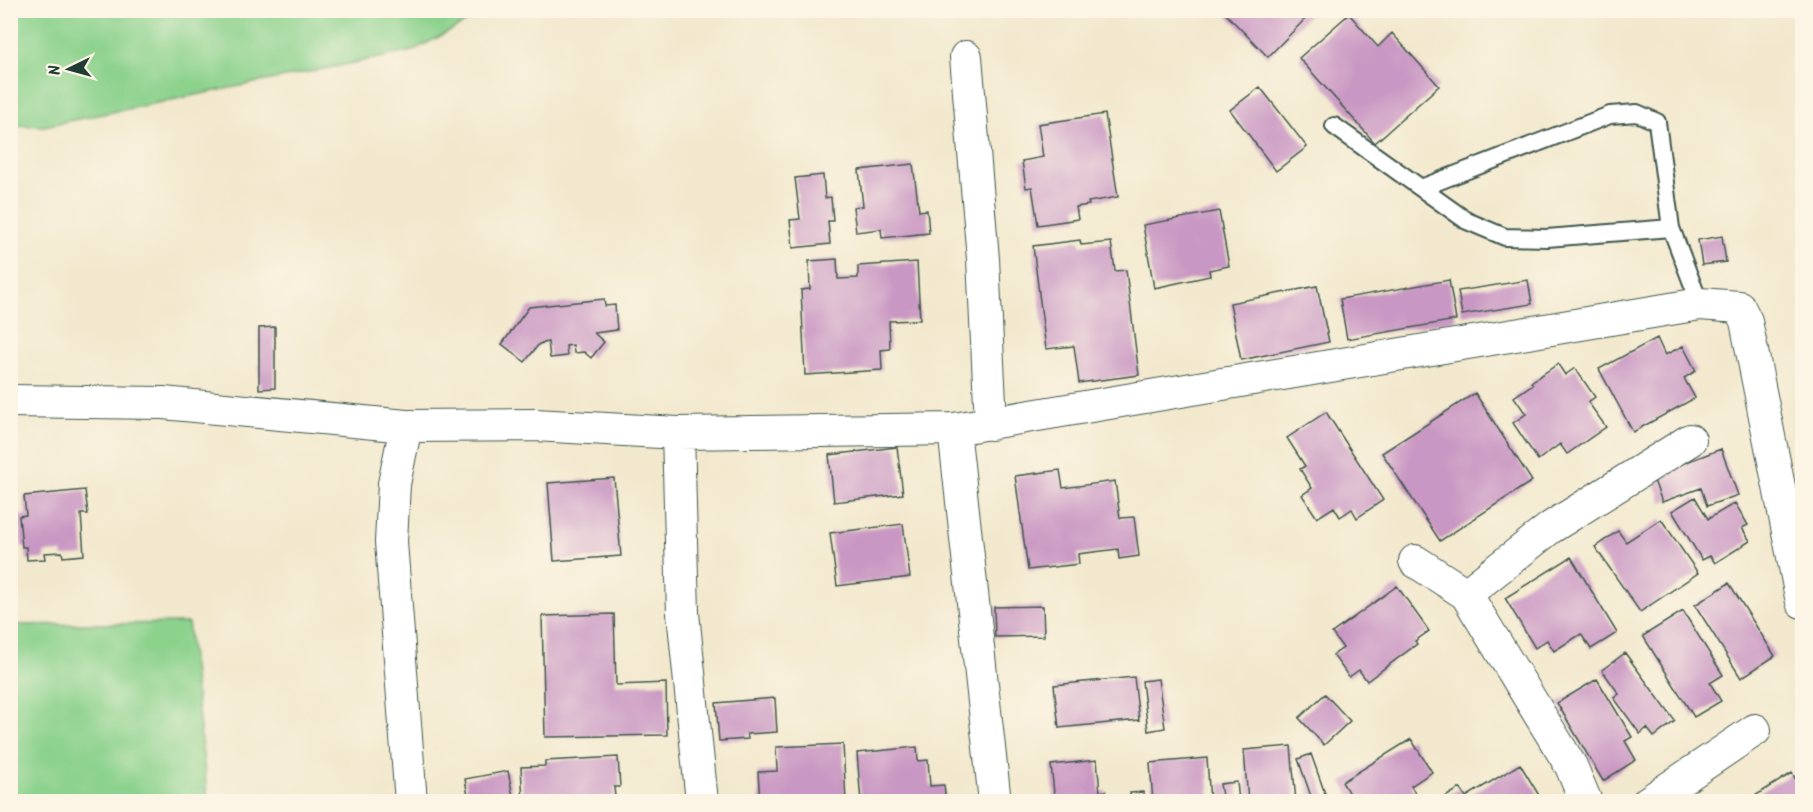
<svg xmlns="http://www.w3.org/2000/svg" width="1813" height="812" font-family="Kalam,sans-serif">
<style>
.green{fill:#8cd28d;stroke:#568860;stroke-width:1.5}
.building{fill:#c997c3}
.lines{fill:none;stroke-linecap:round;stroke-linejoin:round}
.lane-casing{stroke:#3f574b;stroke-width:20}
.street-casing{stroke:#3f574b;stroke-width:34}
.lane{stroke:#fff;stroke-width:16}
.street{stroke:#fff;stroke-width:32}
</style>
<rect width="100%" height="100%" fill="#fcf5e5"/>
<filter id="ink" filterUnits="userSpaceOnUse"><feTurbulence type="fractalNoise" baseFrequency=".0167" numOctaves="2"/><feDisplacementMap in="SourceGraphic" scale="12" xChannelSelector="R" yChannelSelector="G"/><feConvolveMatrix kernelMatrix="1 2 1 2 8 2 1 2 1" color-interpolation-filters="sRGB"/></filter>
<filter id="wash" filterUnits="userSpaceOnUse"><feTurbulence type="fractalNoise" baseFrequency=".008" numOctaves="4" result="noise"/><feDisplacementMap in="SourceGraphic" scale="24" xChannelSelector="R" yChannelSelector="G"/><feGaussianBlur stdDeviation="1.35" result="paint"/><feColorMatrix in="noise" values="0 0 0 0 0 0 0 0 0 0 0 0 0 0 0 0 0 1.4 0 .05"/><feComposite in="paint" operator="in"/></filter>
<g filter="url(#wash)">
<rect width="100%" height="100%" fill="#f2e8cd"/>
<path class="green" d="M 11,10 L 488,10 L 488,11 L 412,51 L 44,126 L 11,125 Z
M 188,623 L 208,801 L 11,801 L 11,625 Z"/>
<g id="blocks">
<path class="building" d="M 1222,10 L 1309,10 L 1311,13 L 1268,57 Z
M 1349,14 L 1378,47 L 1392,33 L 1439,86 L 1375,143 L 1299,58 Z
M 1260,87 L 1307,147 L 1276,171 L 1230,110 Z
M 1105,114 L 1118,197 L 1088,202 L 1089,205 L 1076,207 L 1078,219 L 1038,225 L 1032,187 L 1026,188 L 1022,161 L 1043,157 L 1038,124 Z
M 913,164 L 919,211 L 927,210 L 929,233 L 882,238 L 881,229 L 856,232 L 853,207 L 863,206 L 859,170 Z
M 823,175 L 825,198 L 831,197 L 833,221 L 828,221 L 830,244 L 793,248 L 790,220 L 800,219 L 795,178 Z
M 1219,211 L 1229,266 L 1209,270 L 1210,276 L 1154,288 L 1143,225 Z
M 1722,236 L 1726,262 L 1702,265 L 1698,240 Z
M 1080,240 L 1081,245 L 1111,242 L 1115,271 L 1126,270 L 1139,375 L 1079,383 L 1074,346 L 1046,349 L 1033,246 Z
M 837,259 L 838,279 L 858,278 L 858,266 L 917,262 L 920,320 L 889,321 L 890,349 L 881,350 L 882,370 L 805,375 L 801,290 L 810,289 L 809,261 Z
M 1449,280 L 1456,320 L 1347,339 L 1340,299 Z
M 1528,280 L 1532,304 L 1462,315 L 1458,291 Z
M 1317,286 L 1329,342 L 1241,360 L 1230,303 Z
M 604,299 L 605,306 L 615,305 L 617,330 L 594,333 L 604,342 L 591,358 L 584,352 L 574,353 L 573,345 L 566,346 L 567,356 L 550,358 L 548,342 L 539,344 L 525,362 L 502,344 L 529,307 Z
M 275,327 L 275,388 L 259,389 L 259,328 Z
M 1657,338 L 1665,355 L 1683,346 L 1696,371 L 1684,378 L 1695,398 L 1633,432 L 1599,369 Z
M 1558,364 L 1565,375 L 1575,368 L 1595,397 L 1588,402 L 1606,427 L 1567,454 L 1560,444 L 1538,460 L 1513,423 L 1526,414 L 1514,397 L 1533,384 L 1531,382 Z
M 1475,393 L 1532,481 L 1440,541 L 1382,453 Z
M 1326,412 L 1383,500 L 1357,518 L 1352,509 L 1340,517 L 1334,507 L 1317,518 L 1302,495 L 1312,488 L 1300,469 L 1305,466 L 1287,438 Z
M 897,447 L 903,494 L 834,502 L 829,455 Z
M 1721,449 L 1738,495 L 1707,506 L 1701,488 L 1662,502 L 1652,475 Z
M 1060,470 L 1063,488 L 1115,481 L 1120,518 L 1134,517 L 1139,556 L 1119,559 L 1118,549 L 1078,554 L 1079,564 L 1028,570 L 1015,476 Z
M 614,478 L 621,556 L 554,561 L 548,483 Z
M 85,490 L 88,514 L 81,514 L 84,555 L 63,557 L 62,552 L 44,553 L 45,559 L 27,560 L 26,547 L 22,547 L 19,516 L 26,515 L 24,496 Z
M 1695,497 L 1708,519 L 1735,503 L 1748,525 L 1742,528 L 1750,541 L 1715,563 L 1710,556 L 1702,560 L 1672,511 Z
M 1661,519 L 1698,573 L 1640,612 L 1595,547 L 1618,531 L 1626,542 Z
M 903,524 L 910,577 L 837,586 L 830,533 Z
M 1571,557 L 1617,633 L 1591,649 L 1581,634 L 1554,651 L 1547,640 L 1535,648 L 1505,598 Z
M 1729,583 L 1775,656 L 1741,678 L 1695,605 Z
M 1397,586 L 1429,631 L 1415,641 L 1417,644 L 1367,681 L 1359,670 L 1349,677 L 1333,655 L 1343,648 L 1332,633 Z
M 1043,606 L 1044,636 L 995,637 L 994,607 Z
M 1683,611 L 1723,675 L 1710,683 L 1721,701 L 1694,717 L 1643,636 Z
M 614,614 L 616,685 L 666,683 L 667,735 L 545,737 L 542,616 Z
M 1625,653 L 1675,721 L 1654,737 L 1647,728 L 1640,734 L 1614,698 L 1619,694 L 1602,670 Z
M 1134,677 L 1139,720 L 1059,728 L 1054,685 Z
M 1158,679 L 1165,728 L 1148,731 L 1142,681 Z
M 1597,679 L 1632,737 L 1625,741 L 1636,760 L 1603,781 L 1557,703 Z
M 1325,694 L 1350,721 L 1324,745 L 1299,718 Z
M 775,698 L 777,732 L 747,734 L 748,739 L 719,741 L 716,703 Z
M 1411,739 L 1432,772 L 1411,786 L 1417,797 L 1409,802 L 1354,802 L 1342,782 Z
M 843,744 L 846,802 L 760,802 L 758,772 L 777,771 L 776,747 Z
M 1291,746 L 1296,802 L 1248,802 L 1244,750 Z
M 917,747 L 918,761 L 928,760 L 930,786 L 944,785 L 946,802 L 861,802 L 857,753 Z
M 1311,754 L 1328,802 L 1313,802 L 1298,759 Z
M 618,757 L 620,787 L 614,787 L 615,797 L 597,798 L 598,802 L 523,802 L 521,767 L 545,766 L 545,761 Z
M 1207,758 L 1210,802 L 1153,802 L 1150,763 Z
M 1097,760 L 1100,792 L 1106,791 L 1107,802 L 1055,802 L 1051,765 Z
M 1520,764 L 1543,802 L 1437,802 L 1460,788 L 1466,797 Z
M 508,771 L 514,802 L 469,802 L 465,779 Z
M 1792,773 L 1802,791 L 1802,802 L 1745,802 Z
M 1237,782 L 1239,802 L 1223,802 L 1220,784 Z
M 1143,792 L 1144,802 L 1131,802 L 1130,793 Z"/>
</g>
</g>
<g filter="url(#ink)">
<use href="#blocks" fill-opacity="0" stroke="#3f574b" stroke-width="1.5"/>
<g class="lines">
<defs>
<path id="lane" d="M 1334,126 L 1467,221 L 1505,237 L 1547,238 L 1671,228
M 1421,188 L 1610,115 L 1637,113 L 1657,122 L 1671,228 L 1700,304"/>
<path id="street" d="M 966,57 L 983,259 L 991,424
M 10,401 L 163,403 L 406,426 L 535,425 L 678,433 L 954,429 L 1700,304 L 1739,307 L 1746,321 L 1802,602
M 406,426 L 394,484 L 391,542 L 411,802
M 954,429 L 995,802
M 678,433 L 683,613 L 702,802
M 1415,561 L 1466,594 L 1571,766 L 1586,802
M 1466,594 L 1550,528 L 1690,440
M 1648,802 L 1755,730"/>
</defs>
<use href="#lane" class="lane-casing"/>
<use href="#street" class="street-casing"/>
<use href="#lane" class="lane"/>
<use href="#street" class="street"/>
</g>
</g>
<rect width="1813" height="812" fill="none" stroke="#fcf5e5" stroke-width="36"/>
<g transform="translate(69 69) rotate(265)" stroke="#fcf5e5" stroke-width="4.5" paint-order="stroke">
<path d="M0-4.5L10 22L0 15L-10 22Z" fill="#1f3d34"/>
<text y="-9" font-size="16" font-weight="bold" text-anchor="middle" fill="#1f3d34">N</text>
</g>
</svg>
